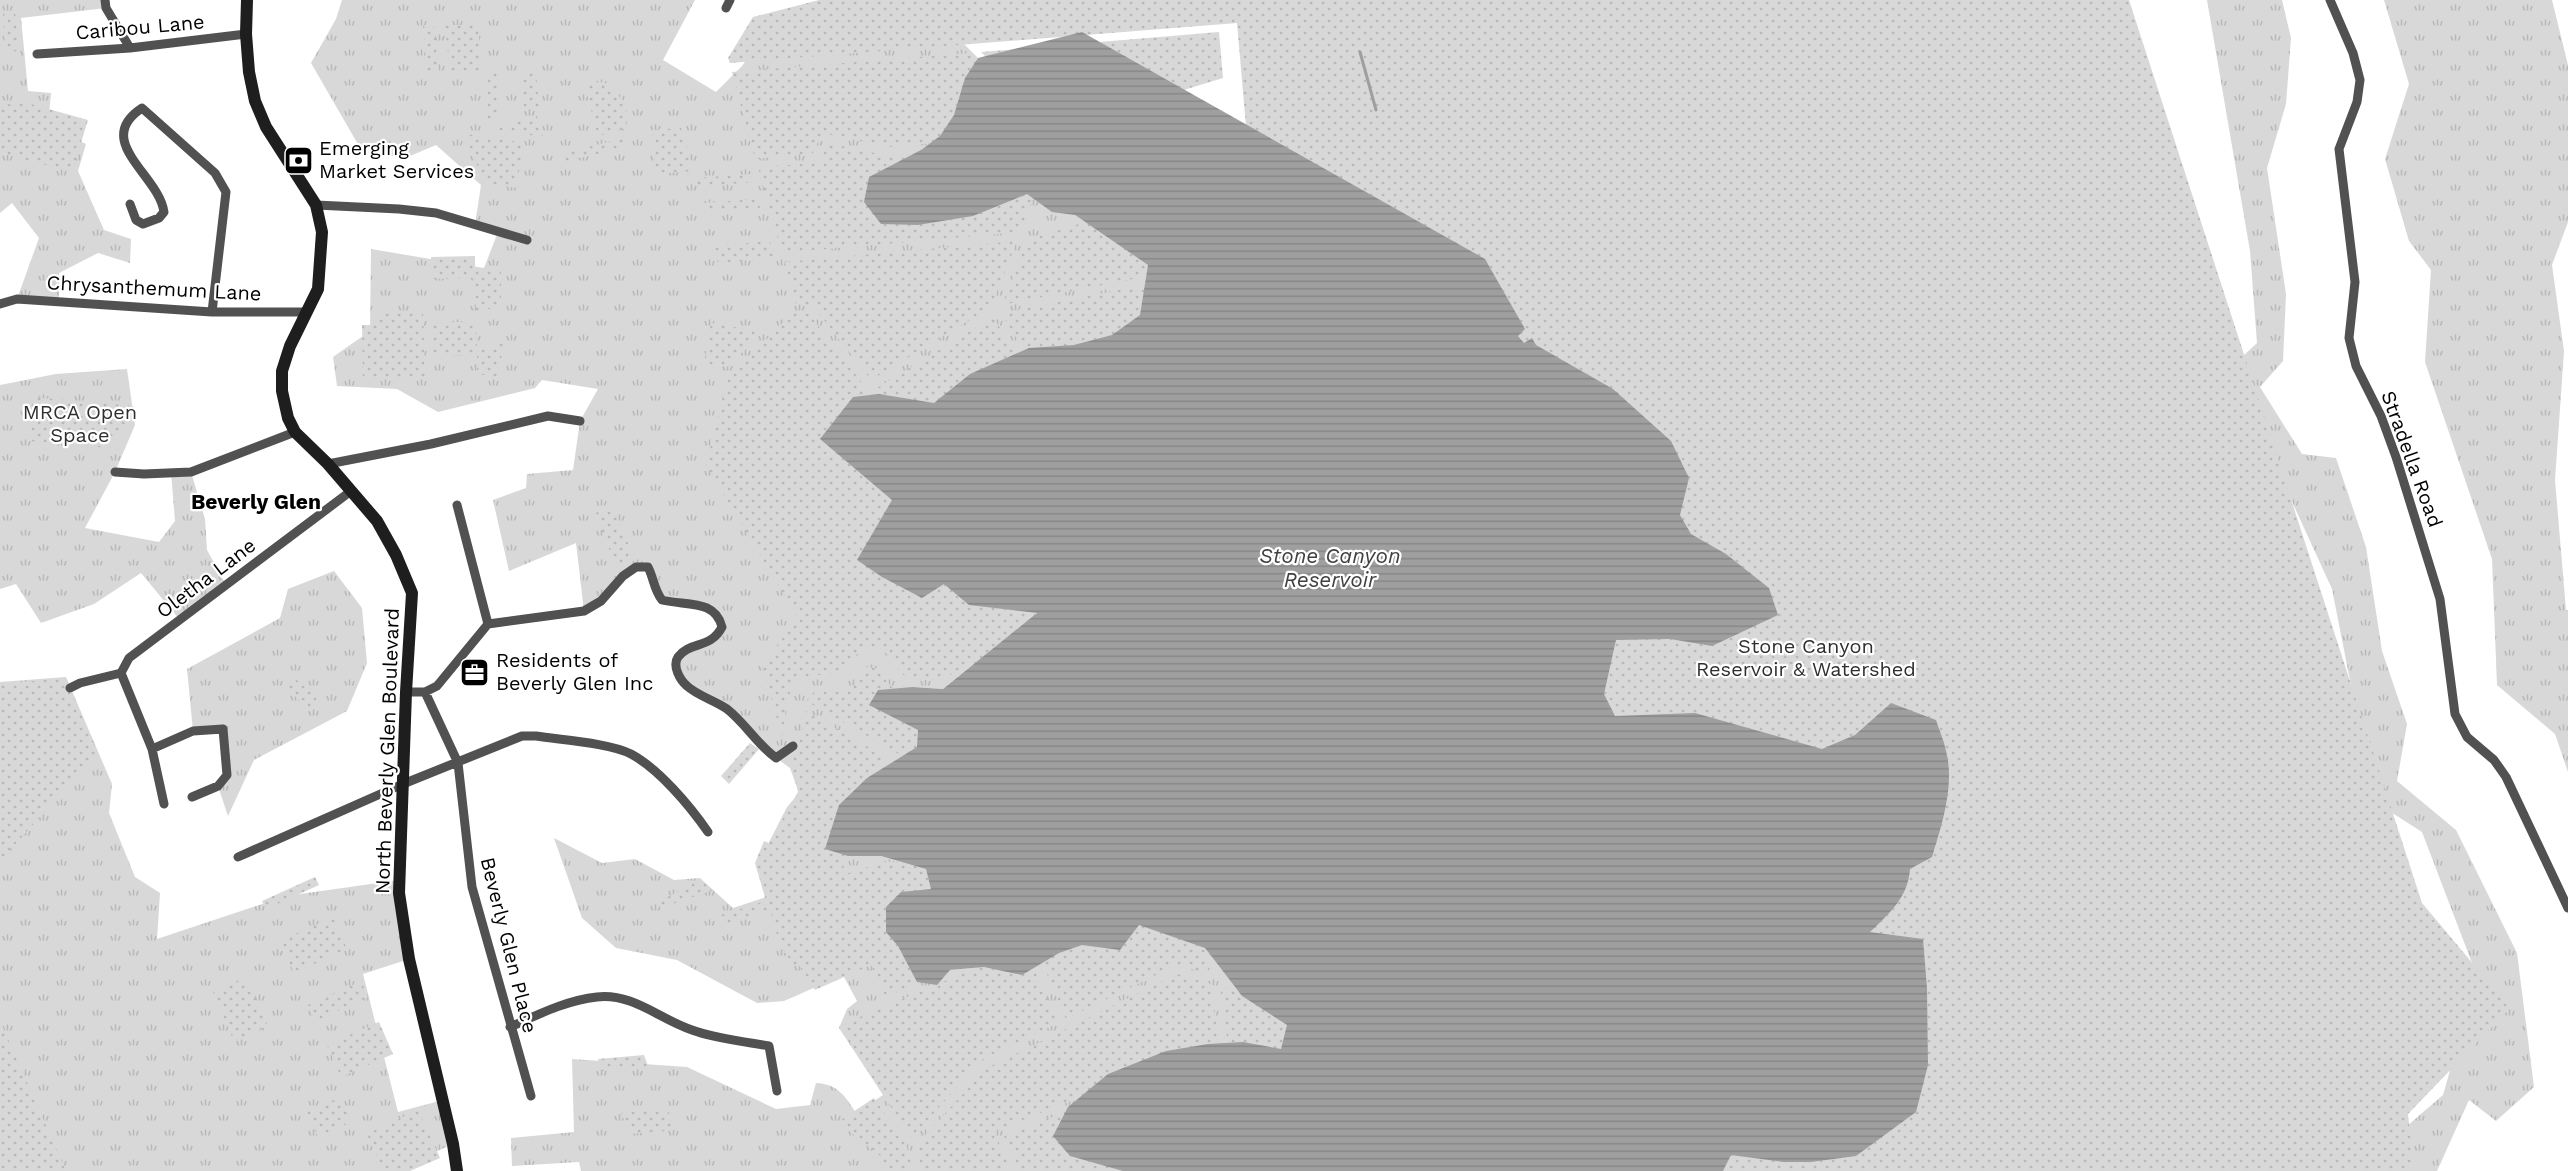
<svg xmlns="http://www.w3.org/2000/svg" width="2568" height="1171" font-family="'Work Sans',sans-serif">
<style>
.grass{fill:url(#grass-tufts)}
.park{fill:url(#park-dots)}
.water{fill:url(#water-rules)}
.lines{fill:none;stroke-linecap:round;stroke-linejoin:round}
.stream{stroke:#9f9f9f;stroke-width:3}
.street{stroke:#515151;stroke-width:9}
.secondary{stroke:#1e1e1e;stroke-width:12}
.labels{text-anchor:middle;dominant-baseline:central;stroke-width:4.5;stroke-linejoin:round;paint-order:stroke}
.street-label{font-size:20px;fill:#000;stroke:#fff}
.poi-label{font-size:20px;fill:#000;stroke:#fff;text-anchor:start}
.park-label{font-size:20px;fill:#2f2f2f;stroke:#fff}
.neighbourhood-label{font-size:21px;font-weight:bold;fill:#000;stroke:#fff}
.water-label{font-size:21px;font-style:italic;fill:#404040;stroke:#fff}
</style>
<defs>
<pattern id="grass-tufts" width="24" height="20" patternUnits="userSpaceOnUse" patternTransform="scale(1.5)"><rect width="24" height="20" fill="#d8d8d8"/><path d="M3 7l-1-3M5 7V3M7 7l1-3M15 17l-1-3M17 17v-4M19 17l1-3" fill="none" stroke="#b8b8b8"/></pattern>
<pattern id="park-dots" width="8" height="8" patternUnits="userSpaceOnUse" patternTransform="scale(1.5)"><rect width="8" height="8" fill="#d8d8d8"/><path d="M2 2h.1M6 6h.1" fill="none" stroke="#b8b8b8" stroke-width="1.8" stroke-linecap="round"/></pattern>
<pattern id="water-rules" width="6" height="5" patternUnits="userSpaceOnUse" patternTransform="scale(1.5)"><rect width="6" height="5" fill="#9f9f9f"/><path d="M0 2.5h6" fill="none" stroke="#878787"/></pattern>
</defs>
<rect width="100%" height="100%" fill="#fff"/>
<path class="grass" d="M 0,0 L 105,0 L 106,8 L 21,18 L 28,91 L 51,93 L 48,126 L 86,144 L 78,171 L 104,230 L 131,239 L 130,263 L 98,253 L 59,273 L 59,301 L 17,299 L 39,238 L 12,203 L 0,213 Z
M 342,0 L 695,0 L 663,60 L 716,92 L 742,66 L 780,13 L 956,36 L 978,58 L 965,78 L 940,136 L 921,150 L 1075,215 L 1149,265 L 1140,315 L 969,605 L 1038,612 L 943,689 L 913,687 L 918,730 L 848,856 L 881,856 L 926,869 L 950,970 L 984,967 L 1059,953 L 1205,948 L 1242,996 L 1287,1025 L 1123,1171 L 581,1171 L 579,1162 L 512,1166 L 511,1138 L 574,1132 L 572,1059 L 687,1067 L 776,1109 L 810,1105 L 816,1083 C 838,1084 845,1096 856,1113 L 883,1095 L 839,1028 L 847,1009 L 857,1001 L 843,975 L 784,1001 L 757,1003 L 677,960 L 616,948 L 582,918 L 554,838 L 602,863 L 635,859 L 674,880 L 700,878 L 733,908 L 769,896 L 759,862 L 787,807 L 799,793 L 790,768 L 762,748 L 729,711 L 686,685 L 676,661 L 722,627 L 708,607 L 662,600 L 648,567 L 636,567 L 584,611 L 576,543 L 509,571 L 493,500 L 526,488 L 527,474 L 573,470 L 580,421 L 598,389 L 542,380 L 535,388 L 438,412 L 397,389 L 337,386 L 333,357 L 370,331 L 371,249 L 484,268 L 498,232 L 475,225 L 481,185 L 436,145 L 403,159 L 359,146 L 311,63 L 336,19 Z
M 2207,0 L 2282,0 L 2291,38 L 2286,104 L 2267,168 L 2286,294 L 2283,361 L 2260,387 L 2302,454 L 2336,458 L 2366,547 L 2382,651 L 2407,724 L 2397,781 L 2456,830 L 2517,953 L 2534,1087 L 2496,1121 L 2469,1100 L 2437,1171 L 2388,1171 L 2393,1138 L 2443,1095 L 2477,976 L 2422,832 L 2347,784 L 2358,721 L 2332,589 L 2283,482 L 2211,386 L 2257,343 L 2250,251 Z
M 2384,0 L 2552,0 L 2568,65 L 2568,222 L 2552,265 L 2564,351 L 2555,480 L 2566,610 L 2568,610 L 2568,772 L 2555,734 L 2497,685 L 2492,559 L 2425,362 L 2431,270 L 2409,241 L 2385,159 L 2409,84 Z
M 127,369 L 135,425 L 115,472 L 85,528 L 159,542 L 175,521 L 171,472 L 191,472 L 205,519 L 207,550 L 226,585 L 180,620 L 141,573 L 94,604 L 41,623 L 16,584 L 0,589 L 0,385 L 56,374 Z
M 334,571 L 362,608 L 367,663 L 347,711 L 254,760 L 228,816 L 218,786 L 227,775 L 223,729 L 193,731 L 187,669 L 280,618 L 288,589 Z
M 66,677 L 112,784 L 109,813 L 135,877 L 160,893 L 157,939 L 286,896 L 399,880 L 409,959 L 363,974 L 398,1112 L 443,1100 L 453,1144 L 393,1171 L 0,1171 L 0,682 Z"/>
<path class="park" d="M 819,0 L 2129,0 L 2422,903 L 2510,1008 L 2408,1114 L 2414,1171 L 1337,1171 L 1237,23 L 730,63 L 728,58 L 753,17 Z
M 15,11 L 18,51 L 5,52 L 3,12 Z
M 423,25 L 434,25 L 439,73 L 427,73 Z
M 445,25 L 478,25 L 482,73 L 450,73 Z
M 1219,32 L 1223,78 L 1187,89 L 1094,129 L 1060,132 L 981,52 Z
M 969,53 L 1050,133 L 889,147 L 822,133 L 813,153 L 755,159 L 732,72 Z
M 488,73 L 499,73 L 499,118 L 488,121 Z
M 523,73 L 536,73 L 539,106 L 523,111 Z
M 604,82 L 626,103 L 627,128 L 598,136 L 585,86 L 590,83 Z
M 27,103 L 88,120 L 72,172 L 0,153 L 0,105 Z
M 537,116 L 543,137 L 492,129 Z
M 681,128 L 693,171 L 656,174 L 652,130 Z
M 465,134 L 524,143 L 516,188 L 484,183 Z
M 627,137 L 618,149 L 564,162 L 569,152 Z
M 1052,142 L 1021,232 L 782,253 L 758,167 L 819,163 L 828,143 L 888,156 Z
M 751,174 L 753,182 L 697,187 L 695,178 Z
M 1232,177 L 1237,258 L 1002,305 L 1027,240 Z
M 758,199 L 760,208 L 704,212 L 702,203 Z
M 770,241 L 774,258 L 718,263 L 714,246 Z
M 1017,241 L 991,307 L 871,380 L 814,307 L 796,304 L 785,262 Z
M 475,256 L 475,271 L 501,270 L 501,305 L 476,313 L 475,278 L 432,279 L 431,257 Z
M 1228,269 L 1047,388 L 1001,313 Z
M 794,311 L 809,314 L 987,545 L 1043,626 C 1024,636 948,681 933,680 C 925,680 912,681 906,677 C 898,672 895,661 888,655 C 870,638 849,656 843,674 C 785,673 790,685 782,737 L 762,665 L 798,618 L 706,465 L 727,380 Z
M 423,313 L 425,377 L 363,378 L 362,325 L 379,325 L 379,314 Z
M 993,317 L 1040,391 L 930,457 L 877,388 Z
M 432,322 L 476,322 L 477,352 L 505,340 L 497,377 L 477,374 L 477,355 L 433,355 Z
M 711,323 L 763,332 L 727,367 L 704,364 Z
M 32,397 L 133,406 L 138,413 L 109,448 L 28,441 Z
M 612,508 L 632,552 L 617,568 L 595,515 L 598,511 Z
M 867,667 L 875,668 L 896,692 L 933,698 L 920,766 L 806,701 L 814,692 L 843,692 L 851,689 Z
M 293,677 L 317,697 L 312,712 L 284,686 Z
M 65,678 L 98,753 L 0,861 L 0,684 Z
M 804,710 L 889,759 L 861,782 L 842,875 L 885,862 L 930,861 L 1022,938 L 886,997 L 871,965 L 815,990 L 798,964 L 794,966 L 780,945 L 770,910 L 723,925 L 721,915 L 766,901 L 755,863 L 764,841 L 769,843 L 798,792 L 789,756 C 803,749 802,724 804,710 Z
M 750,743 L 759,749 L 729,784 L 721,776 Z
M 315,877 L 319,885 L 266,909 L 262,901 Z
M 700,880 L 713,890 L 661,908 L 656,903 Z
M 1201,906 L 1210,974 L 1176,965 L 1066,1019 L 1034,943 Z
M 333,917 L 347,949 L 294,973 L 280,941 Z
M 1025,947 L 1058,1023 L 983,1059 L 911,1138 L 839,1026 Z
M 1177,974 L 1211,984 L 1219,1043 L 994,1131 L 1011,1171 L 922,1171 L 915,1146 L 987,1068 Z
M 246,977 L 268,1026 L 234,1041 L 213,992 Z
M 361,981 L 368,997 L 316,1021 L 308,1005 Z
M 1220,986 L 1314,1011 L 1243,1153 Z
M 0,1021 L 66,1171 L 0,1171 Z
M 379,1022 L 393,1054 L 341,1077 L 327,1045 Z
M 1220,1051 L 1241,1171 L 1020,1171 L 1004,1136 Z
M 644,1055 L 648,1066 L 602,1071 L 598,1059 Z
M 341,1097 L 351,1122 L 318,1137 L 307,1112 Z
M 874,1098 L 907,1147 L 913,1171 L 882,1171 L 883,1158 L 838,1122 Z
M 667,1109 L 677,1130 L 630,1134 L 621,1113 Z
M 418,1110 L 440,1158 L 410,1171 L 383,1171 L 367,1134 Z"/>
<path class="water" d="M 1082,32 L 1485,259 L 1525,329 L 1518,336 L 1524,343 L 1532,338 L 1536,345 L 1613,389 L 1671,441 L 1689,478 L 1680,515 L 1691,534 L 1726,554 L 1769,588 L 1778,615 L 1712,646 L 1670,639 L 1616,640 L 1604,694 L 1615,716 L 1695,713 L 1822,749 L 1855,735 L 1891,703 L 1936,720 C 1939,730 1944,740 1946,751 C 1955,785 1942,824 1932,857 L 1910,869 C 1908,897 1890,913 1870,932 L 1923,939 L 1927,988 L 1928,1065 L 1916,1112 L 1856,1156 L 1811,1162 L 1783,1162 L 1731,1155 L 1723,1171 L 1123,1171 L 1070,1156 L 1053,1136 L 1068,1107 L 1108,1074 L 1166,1051 L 1208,1044 L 1243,1042 L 1281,1049 L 1287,1025 L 1242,996 L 1205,948 L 1139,925 L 1120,950 L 1082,945 L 1059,953 L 1022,975 L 984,967 L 950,970 L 937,985 L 917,982 L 898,946 L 886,932 L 886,907 L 901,892 L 931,889 L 926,869 L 881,856 L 848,856 L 825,849 L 839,805 L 867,778 L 917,747 L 918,730 L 869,705 L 878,690 L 913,687 L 943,689 L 1037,613 L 969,605 L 944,584 L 922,598 L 882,577 L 857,560 L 892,500 L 820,439 L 853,397 L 879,394 L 934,403 L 970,374 L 1029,348 L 1074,345 L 1112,335 L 1140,315 L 1148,265 L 1075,215 L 1052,212 L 1027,194 L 973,216 L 918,225 L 881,224 L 864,202 L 869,177 L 921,150 L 940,136 L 954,115 L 965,78 L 978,58 Z"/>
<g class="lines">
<path class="stream" d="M 1360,52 L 1376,110"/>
<path class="street" d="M 105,0 L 106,8 L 130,48
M 2330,0 L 2353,53 L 2360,80 L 2357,102 L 2339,149 L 2355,282 L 2349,338 L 2356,366 L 2381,416 L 2396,457 L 2440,599 L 2455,714 L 2467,737 L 2494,760 L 2506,777 L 2568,908
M 726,8 L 730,0
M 37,54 L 130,48 L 246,34
M 130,204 L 136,220 L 143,224 L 159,218 L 164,212 C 159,175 92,141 142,108 L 215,173 L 226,192 L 212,312
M 316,205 L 399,209 L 436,213 L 527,240
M 0,304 L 17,299 L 212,312 L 306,312
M 328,464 L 431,444 L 548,416 L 580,421
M 115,472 L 144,474 L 191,472 L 295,432
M 457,505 L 488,624
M 121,673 L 152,749 L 164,804
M 70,688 L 80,683 L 121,673 L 129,658 L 351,491
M 406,692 L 425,692 L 437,686 L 488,624 L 584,611 L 601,601 L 623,576 L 636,567 L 648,567 C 654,579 654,590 662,600 C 686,606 715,599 722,627 C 711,649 690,641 678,657 C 672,666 680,680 687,686 C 698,696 714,700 727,709 C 745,723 757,744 776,758 L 793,746
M 425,692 L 458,763 L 472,887 L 531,1096
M 152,749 L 193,731 L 223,729 L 227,775 L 218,786 L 192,797
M 238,857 L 403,784 L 522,736 L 536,736 C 561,740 610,743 631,754 C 659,769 690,806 708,832
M 510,1027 C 537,1015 567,1000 597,997 C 633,993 659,1019 692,1030 C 716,1039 743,1041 769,1046 L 777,1091"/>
<path class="secondary" d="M 247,0 L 246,34 L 249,72 L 255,101 L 266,127 L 316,205 L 322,232 L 318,289 L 290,346 L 282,371 L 282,391 L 288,418 L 295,432 L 328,464 L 377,521 L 396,555 L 412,593 L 406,692 L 399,893 L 409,959 L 453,1144 L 457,1171"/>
</g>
<defs>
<symbol id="bank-square" viewBox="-11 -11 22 22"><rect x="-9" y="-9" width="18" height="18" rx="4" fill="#000" stroke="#fff"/><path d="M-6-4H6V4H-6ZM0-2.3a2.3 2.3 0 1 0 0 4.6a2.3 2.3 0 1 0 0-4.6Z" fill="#fff"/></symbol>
<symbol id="office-square" viewBox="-11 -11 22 22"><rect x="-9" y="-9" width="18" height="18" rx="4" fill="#000" stroke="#fff"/><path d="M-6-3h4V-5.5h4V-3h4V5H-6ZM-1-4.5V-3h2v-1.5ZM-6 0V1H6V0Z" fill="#fff"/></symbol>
</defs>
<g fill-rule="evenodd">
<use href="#bank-square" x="282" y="144" width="33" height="33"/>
<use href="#office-square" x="458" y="656" width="33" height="33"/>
</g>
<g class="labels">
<g class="street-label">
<text transform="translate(140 27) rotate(-5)">Caribou Lane</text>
<text transform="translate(154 288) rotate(3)">Chrysanthemum Lane</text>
<text transform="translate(2412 459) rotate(70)">Stradella Road</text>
<text transform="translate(206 578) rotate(-37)">Oletha Lane</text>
<text transform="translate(387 751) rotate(-88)">North Beverly Glen Boulevard</text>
<text transform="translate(509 945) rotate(76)">Beverly Glen Place</text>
</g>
<g class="poi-label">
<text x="319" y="148">Emerging<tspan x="319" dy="23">Market Services</tspan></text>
<text x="496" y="660">Residents of<tspan x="496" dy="23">Beverly Glen Inc</tspan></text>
</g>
<g class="park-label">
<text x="80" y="412">MRCA Open<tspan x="80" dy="23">Space</tspan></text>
<text x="1806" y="646">Stone Canyon<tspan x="1806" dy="23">Reservoir &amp; Watershed</tspan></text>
</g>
<g class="neighbourhood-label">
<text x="256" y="501">Beverly Glen</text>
</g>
<g class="water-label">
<text x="1330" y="555">Stone Canyon<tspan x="1330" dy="24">Reservoir</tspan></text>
</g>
</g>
</svg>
